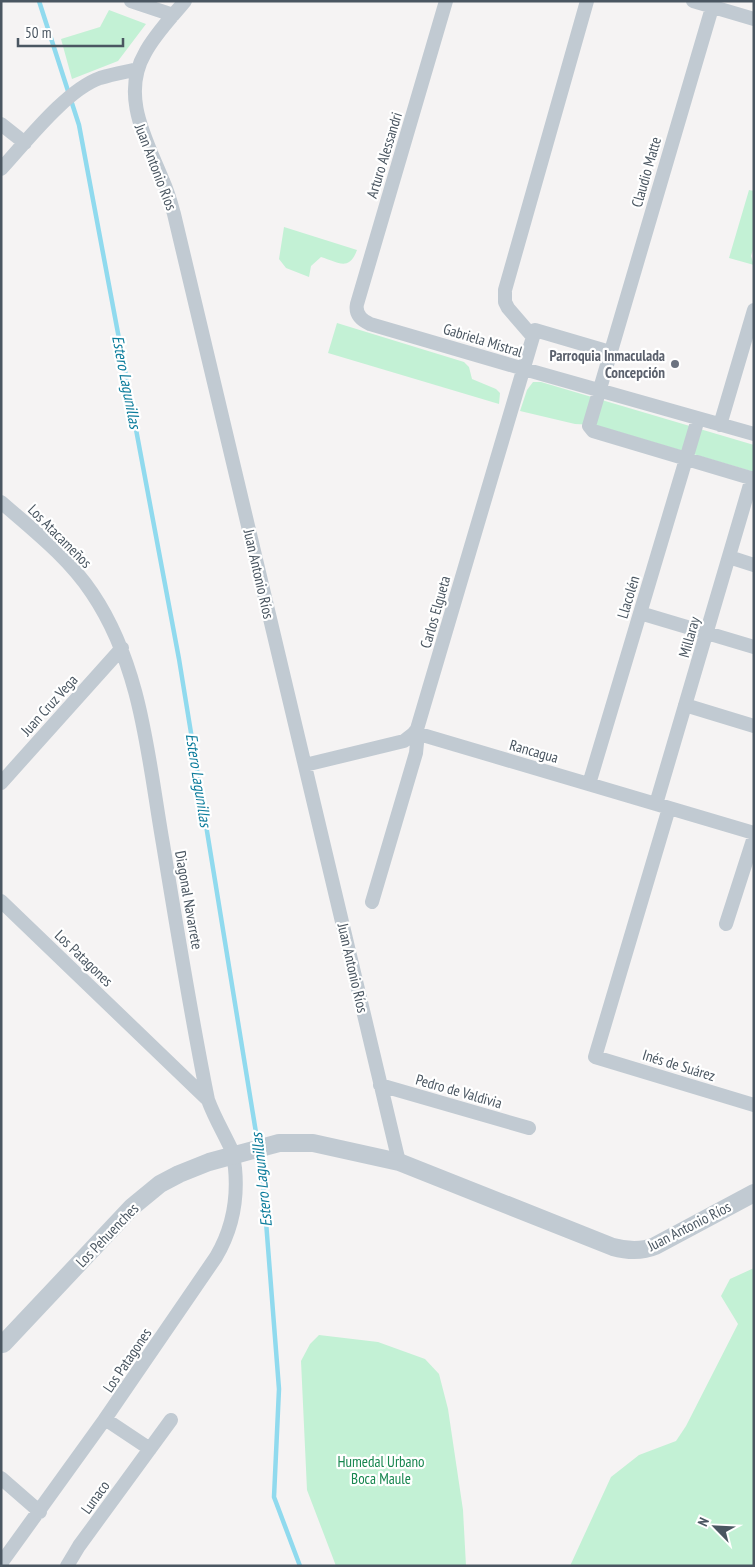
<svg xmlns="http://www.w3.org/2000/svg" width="755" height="1567" font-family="'PT Sans Narrow',sans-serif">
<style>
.green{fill:#c3f1d5}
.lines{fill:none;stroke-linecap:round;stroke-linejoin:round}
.stream{stroke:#90daee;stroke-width:4.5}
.minor{stroke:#c1cad2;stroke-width:14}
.tertiary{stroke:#c1cad2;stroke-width:18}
.worship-dot{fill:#6b7280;stroke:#fff;stroke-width:2}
.labels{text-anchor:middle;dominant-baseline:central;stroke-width:4.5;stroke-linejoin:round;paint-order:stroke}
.street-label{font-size:15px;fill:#4a5661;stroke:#fff}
.worship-label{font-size:15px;font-weight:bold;fill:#5b616d;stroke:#fff;text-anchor:end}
.park-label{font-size:15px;fill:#17864f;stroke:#fff}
.water-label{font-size:16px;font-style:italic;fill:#0c7c9b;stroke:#fff}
</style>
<rect width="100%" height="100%" fill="#f5f3f3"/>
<path class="green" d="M 109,10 L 146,24 L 118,61 L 72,79 L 61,39 L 100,27 Z
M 749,190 L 754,191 L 754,246 L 751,256 L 754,265 L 729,258 Z
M 284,227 L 357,250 C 349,272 338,262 321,257 L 311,266 L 309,277 L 286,268 L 279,259 Z
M 337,323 L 464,362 L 469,367 L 472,379 L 496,389 L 500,393 L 499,404 L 328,353 Z
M 533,382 L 541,382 L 754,445 L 754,472 L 595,425 L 575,424 L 520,411 L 527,390 Z
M 754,1268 L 754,1566 L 570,1566 L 611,1477 L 639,1455 L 676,1441 L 686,1426 L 738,1324 L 721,1296 L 730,1279 Z
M 319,1335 L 378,1342 L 425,1359 L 439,1374 L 448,1409 L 463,1510 L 466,1566 L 336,1566 L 307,1490 L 301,1361 L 310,1344 Z"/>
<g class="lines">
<path class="stream" d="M 39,1 L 79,125 L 179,659 L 258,1145
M 260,1153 L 262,1170 L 279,1389 L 274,1497 L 300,1566"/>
<path class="minor" d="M 131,1 L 173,15
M 185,1 C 171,18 155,34 145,53 C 120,96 147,141 163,181 C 168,192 171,203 174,214 L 399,1162
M 446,1 L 357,304 C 355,314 361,320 370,324 L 524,369 L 754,434
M 693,1 L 754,19
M 714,1 L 589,426 L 593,431 L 754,479
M 1,124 L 25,143
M 1,169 C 26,142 66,90 100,78 C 113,74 125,72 138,69
M 533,337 L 508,308 L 505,302 L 505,290 L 587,1
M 720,425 L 754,310
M 1,502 C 33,530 68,557 92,593 C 142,667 148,758 163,844 C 177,930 191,1016 208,1100 C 215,1119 225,1135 233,1153 C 234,1158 234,1163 235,1168 C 238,1199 232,1230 216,1257 L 105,1419 L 2,1562 L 2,1566
M 729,557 L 754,565
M 640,613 L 754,647
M 685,705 L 754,726
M 413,734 L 426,736 L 754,833
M 305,765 L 404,741 L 413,734 L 417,729 L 535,330 L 610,352
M 1,783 L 122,648
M 589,784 L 698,419
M 656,804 L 752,478
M 669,808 L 595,1057 L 754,1105
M 1,901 L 208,1100
M 372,902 L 416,753 L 417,743 L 413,734
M 726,924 L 754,837
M 380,1085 L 529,1128
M 105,1419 L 150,1449
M 1,1478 L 40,1512
M 67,1566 L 79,1546 L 171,1420"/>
<path class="tertiary" d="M 1,1342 L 3,1344 L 132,1207 L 160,1184 L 179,1174 L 209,1162 L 279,1143 L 313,1143 L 399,1162 L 613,1247 C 628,1251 641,1252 655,1246 L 754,1193"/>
</g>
<circle class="worship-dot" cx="675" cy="364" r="5"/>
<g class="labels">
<g class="street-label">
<text transform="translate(384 155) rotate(-73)">Arturo Alessandri</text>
<text transform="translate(156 167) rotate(69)">Juan Antonio Ríos</text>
<text transform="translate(646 172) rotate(-74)">Claudio Matte</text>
<text transform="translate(483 340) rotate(17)">Gabriela Mistral</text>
<text transform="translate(60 536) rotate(45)">Los Atacameños</text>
<text transform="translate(259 574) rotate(77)">Juan Antonio Ríos</text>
<text transform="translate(628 597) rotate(-73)">Llacolén</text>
<text transform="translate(435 612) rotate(-74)">Carlos Elgueta</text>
<text transform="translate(689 637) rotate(-74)">Millaray</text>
<text transform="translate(49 705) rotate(-48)">Juan Cruz Vega</text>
<text transform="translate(534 751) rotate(16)">Rancagua</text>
<text transform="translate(189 900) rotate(80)">Diagonal Navarrete</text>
<text transform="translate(84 958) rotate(44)">Los Patagones</text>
<text transform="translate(353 968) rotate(77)">Juan Antonio Ríos</text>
<text transform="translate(679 1065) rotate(17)">Inés de Suárez</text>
<text transform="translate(459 1091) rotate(16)">Pedro de Valdivia</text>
<text transform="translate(689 1226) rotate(-27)">Juan Antonio Ríos</text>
<text transform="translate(107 1235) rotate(-46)">Los Pehuenches</text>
<text transform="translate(127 1360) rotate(-56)">Los Patagones</text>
<text transform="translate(95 1497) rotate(-54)">Lunaco</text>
</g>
<g class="worship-label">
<text x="665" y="355">Parroquia Inmaculada<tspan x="665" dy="17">Concepción</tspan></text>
</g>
<g class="park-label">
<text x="381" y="1461">Humedal Urbano<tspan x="381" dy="17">Boca Maule</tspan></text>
</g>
<g class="water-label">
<text transform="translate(127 382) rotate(79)">Estero Lagunillas</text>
<text transform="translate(199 780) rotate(81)">Estero Lagunillas</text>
<text transform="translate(261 1180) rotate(-96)">Estero Lagunillas</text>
</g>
</g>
<rect width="755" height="1567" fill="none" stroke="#4a5661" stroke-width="5"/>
<g transform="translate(715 1527) rotate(294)" stroke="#ffffff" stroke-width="4" paint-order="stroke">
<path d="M0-4L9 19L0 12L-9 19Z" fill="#4a5661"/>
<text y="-8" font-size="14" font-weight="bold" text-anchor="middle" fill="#4a5661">N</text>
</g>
<path d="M18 38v8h105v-8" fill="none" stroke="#4a5661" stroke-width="2.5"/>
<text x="25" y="38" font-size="15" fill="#4a5661" stroke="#ffffff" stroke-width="4" paint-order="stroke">50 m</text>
</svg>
